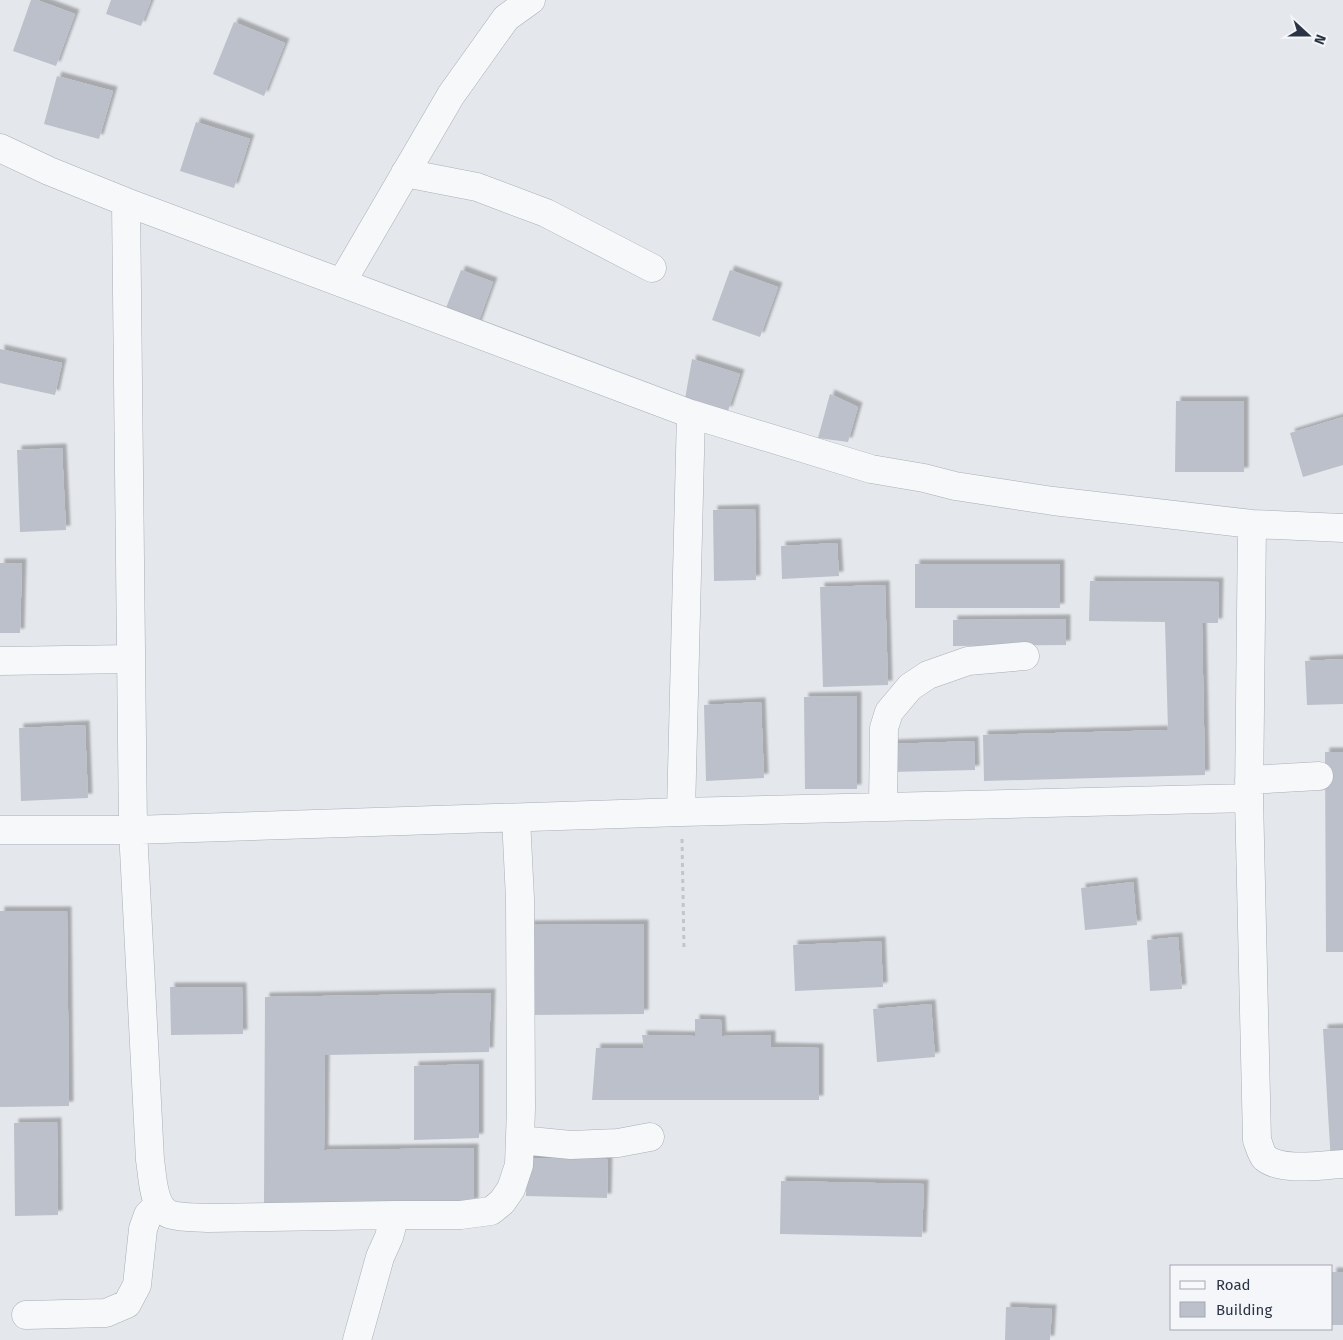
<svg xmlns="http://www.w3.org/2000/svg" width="1343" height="1340" font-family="'Fira Sans',sans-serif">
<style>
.building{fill:#bbc0ca;filter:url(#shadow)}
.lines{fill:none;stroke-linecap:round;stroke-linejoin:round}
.minor-casing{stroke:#a9aeb7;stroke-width:29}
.path{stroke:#c2c5cb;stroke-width:3;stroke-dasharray:4 4;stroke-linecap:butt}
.minor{stroke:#f7f8fa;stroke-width:28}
</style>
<defs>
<filter id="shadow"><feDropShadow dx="4.5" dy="-4.5" stdDeviation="1" flood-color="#0004"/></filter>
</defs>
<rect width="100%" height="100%" fill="#e4e7ec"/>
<path class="building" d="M 31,0 L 37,0 L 75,14 L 56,66 L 13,51 Z
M 111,0 L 151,0 L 141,26 L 106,14 Z
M 234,22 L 285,43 L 264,96 L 213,74 Z
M 57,76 L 113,91 L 99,139 L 44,124 Z
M 196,122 L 250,139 L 234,188 L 180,171 Z
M 461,270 L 493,282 L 477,326 L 444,313 Z
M 730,270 L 778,287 L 760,337 L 712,320 Z
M 0,349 L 62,363 L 55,395 L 0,383 Z
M 692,359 L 740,374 L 728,411 L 685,399 Z
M 830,394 L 858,407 L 848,442 L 818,438 Z
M 1176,401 L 1244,401 L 1244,472 L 1175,472 Z
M 1343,417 L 1343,465 L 1303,477 L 1290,433 Z
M 62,448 L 66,530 L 20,532 L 17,450 Z
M 755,509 L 756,580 L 714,581 L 713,510 Z
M 837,543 L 839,576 L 782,579 L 781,546 Z
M 0,563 L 22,563 L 20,633 L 0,633 Z
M 915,564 L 1060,564 L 1060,608 L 915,608 Z
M 1090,581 L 1219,582 L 1218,623 L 1202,623 L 1205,775 L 984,781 L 983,735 L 1168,730 L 1165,622 L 1089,621 Z
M 885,585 L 888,685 L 823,687 L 820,587 Z
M 1066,619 L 1066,645 L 953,646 L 953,620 Z
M 1343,659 L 1343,704 L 1307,705 L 1305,661 Z
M 857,696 L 857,789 L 805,789 L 804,697 Z
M 761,702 L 764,778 L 706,781 L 704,705 Z
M 85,725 L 88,798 L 21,801 L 19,728 Z
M 974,741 L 975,770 L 890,772 L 890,744 Z
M 1325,752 L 1343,752 L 1343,952 L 1326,952 Z
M 1133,882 L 1137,925 L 1085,930 L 1081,888 Z
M 0,911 L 67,911 L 69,1106 L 0,1107 Z
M 644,924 L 644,1014 L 528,1015 L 529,925 Z
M 1178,937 L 1182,989 L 1150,991 L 1147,940 Z
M 881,941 L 883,987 L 795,991 L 793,945 Z
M 170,987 L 242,987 L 243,1034 L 171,1035 Z
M 491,993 L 489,1052 L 325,1055 L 324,1150 L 474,1148 L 474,1203 L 264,1204 L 265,997 Z
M 931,1004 L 935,1057 L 877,1062 L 873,1009 Z
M 695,1019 L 721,1020 L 722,1036 L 771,1035 L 771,1047 L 819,1048 L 819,1100 L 592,1100 L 596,1048 L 644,1048 L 642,1035 L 695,1036 Z
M 1343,1028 L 1343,1162 L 1331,1163 L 1323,1029 Z
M 479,1064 L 479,1138 L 414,1140 L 414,1066 Z
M 57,1122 L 58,1215 L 15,1216 L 14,1123 Z
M 527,1158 L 608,1159 L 607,1198 L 526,1196 Z
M 781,1181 L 924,1184 L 922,1237 L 780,1234 Z
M 1332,1272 L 1343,1272 L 1343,1325 L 1332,1325 Z
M 1006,1307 L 1052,1309 L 1050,1340 L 1005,1340 Z"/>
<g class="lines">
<defs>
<path id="minor" d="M 0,148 L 49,171 L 126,202 L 691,414 L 871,469 L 924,478 L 955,486 L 1053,501 L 1252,524 L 1343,528
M 405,173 L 477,187 L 546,213 L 652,268
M 126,202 L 133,830 L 150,1160 C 153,1177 152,1210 172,1215 C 184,1218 196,1217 208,1218 L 395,1215
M 342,282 L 451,95 L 506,18 L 531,0
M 1252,524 L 1249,798 L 1257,1140 C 1259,1145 1261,1154 1265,1158 C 1282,1172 1322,1165 1343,1164
M 0,661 L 131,659
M 1249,780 L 1319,776
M 883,807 L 884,728 L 889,712 L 910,687 L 928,675 L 968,661 L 1025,656
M 681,812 L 691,414
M 0,830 L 133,830 L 681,812 L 1249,798
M 520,1140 L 571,1145 L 618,1143 L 650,1137
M 26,1315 L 106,1313 L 127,1304 L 137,1285 L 143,1229 L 148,1215 L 159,1204
M 357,1340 L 380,1257 L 389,1237 L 395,1215 L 461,1215 L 491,1211 L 502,1202 L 511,1189 L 519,1165 L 521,1108 L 520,899 L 516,818"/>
</defs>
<use href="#minor" class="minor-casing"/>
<path class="path" d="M 682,839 L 684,948"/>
<use href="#minor" class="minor"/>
</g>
<rect x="1170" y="1265" width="162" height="65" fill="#f4f6f9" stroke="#a4a8b1"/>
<rect x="1180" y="1281" width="25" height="8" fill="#f7f8fa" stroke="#a4a8b1"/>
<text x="1216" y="1290" font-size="15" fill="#2b3445">Road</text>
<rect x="1180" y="1302" width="25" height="15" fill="#bbc0ca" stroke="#a4a8b1"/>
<text x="1216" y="1315" font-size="15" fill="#2b3445">Building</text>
<g transform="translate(1308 35) rotate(111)" stroke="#f4f6f9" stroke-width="4" paint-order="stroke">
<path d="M0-4L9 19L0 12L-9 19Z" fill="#2b3445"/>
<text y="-8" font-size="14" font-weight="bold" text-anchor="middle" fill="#2b3445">N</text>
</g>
</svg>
